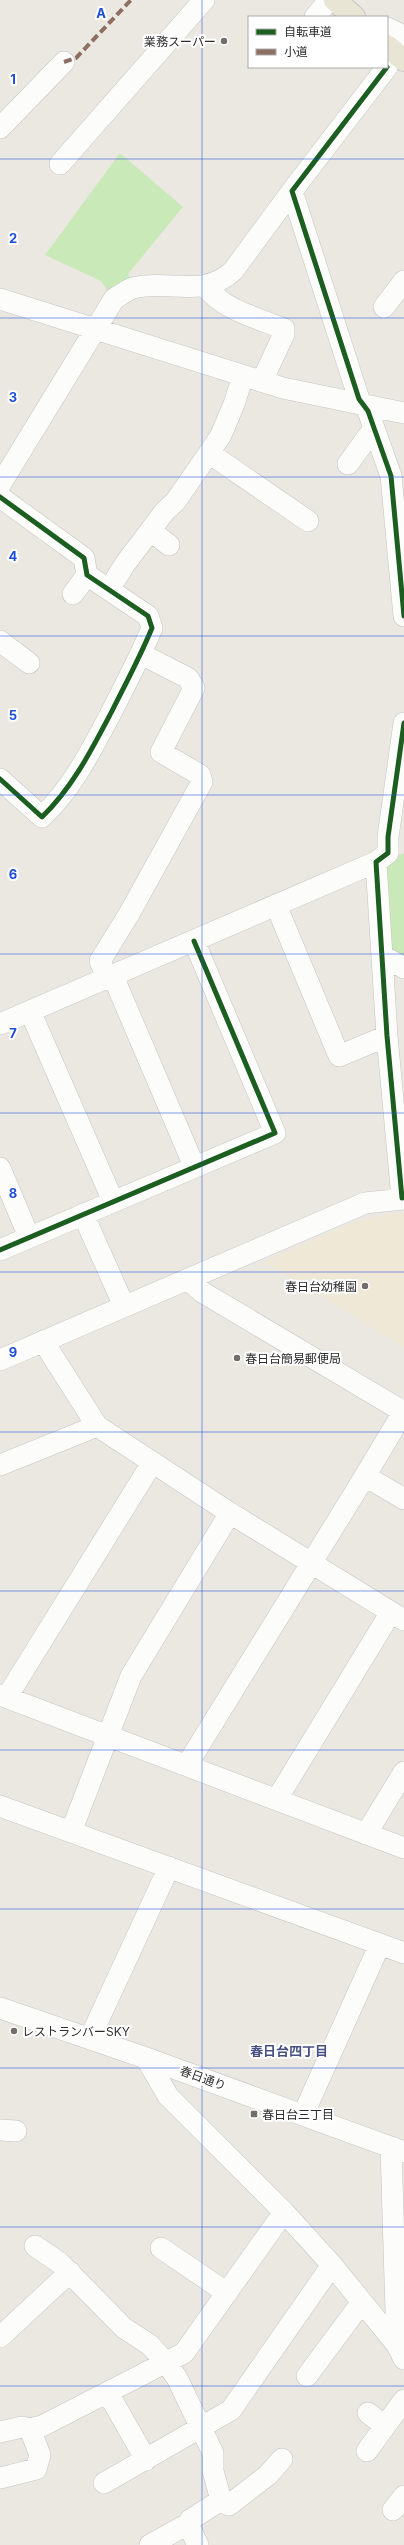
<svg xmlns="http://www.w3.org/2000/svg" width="404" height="2545" font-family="Inter,'Noto Sans JP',sans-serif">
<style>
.education{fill:#efe8d6}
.green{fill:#cae9b9}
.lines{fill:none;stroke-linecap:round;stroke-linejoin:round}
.minor-casing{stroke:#c4c4c3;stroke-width:22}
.major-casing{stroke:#c6c5c3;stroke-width:24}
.minor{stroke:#fcfcfb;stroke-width:21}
.major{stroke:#e8e5d4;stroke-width:22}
.quiet{stroke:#8d6e63;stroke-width:4;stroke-dasharray:8 4;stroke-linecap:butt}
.cycleway-casing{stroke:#fff;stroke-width:8}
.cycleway{stroke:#1b5e20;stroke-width:5}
.grid{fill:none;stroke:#1d4ed8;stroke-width:1;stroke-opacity:0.55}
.poi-dot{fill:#706e6c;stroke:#fff;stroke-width:1.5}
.labels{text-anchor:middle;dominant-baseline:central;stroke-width:4;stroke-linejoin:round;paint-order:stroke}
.poi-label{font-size:12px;fill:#2d2d2d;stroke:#fff;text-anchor:start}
.street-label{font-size:12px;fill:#2d2d2d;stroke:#fff}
.neighbourhood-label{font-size:13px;font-weight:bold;fill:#485082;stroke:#fff}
.grid-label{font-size:13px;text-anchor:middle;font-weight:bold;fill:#1d4ed8;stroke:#fff;stroke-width:4;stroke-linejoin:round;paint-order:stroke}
</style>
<rect width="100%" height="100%" fill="#ebe8e2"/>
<path class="education" d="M 392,1214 L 404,1214 L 404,1347 L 265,1262 L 358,1220 Z"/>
<path class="green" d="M 120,153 L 183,207 L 128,274 L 132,282 L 111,296 L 101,281 L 45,255 Z
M 404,853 L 404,960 L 391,953 L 385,861 Z"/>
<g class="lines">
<defs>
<path id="minor" d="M 315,17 L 329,0
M 387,28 L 404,36
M 387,67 L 292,191 L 359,399 L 368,411 L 391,476 L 404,616
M 0,128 L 64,62
M 60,164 L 204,0
M 206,287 C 223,310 258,318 284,329 L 284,334 L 262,381
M 0,299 L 283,388 L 404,413
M 384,307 L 404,281
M 209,453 L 308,521
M 348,464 L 369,435 L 375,432
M 0,485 L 114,299 C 120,295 127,290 133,288 C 170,279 202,299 233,271 L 292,191
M 0,497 L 84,558 L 87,575 L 148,616 L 152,628 C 140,657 126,683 112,711 C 92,749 73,787 42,817 L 0,779
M 151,531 L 169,545
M 110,588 L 125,564 L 165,511 L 175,502 L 209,453 L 221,435 L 234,404 L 243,376
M 73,594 L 87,575
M 0,641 L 29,663
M 276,905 L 339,1056 L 387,1036
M 383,956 L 404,968
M 113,976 L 194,1166
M 107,978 L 100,961 L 129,914 L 202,782 L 200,775 L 161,752 L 194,688 L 188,678 L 141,654
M 30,1011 L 113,1201
M 0,1024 L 376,862
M 0,1168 L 29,1237
M 402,1198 L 387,1036 L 376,862 L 388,853 L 388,837 L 404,723
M 83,1214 L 124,1306
M 0,1250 L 275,1133 L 194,941
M 188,1279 L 202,1292 L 404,1412
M 43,1341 L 97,1426 L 230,1513 L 404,1620
M 0,1360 L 365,1203 L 404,1199
M 0,1465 L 97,1426
M 365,1476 L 404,1411
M 0,1695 L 404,1848
M 7,1697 L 152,1463
M 187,1765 L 365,1476 L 404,1499
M 277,1799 L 391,1612
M 0,1806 L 404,1953
M 71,1832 L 131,1676 L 230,1513
M 366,1834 L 404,1772
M 0,2008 L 146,2058 L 404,2152
M 90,2038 L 169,1867
M 146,2058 L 168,2096 L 284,2212 L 332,2265 L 397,2345 L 404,2359
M 303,2115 L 380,1944
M 0,2130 L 16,2131
M 391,2147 L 397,2345
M 35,2246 L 60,2263 L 124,2328 L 150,2345 L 167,2364 L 177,2378 L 213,2453 L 213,2471 L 221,2500 L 190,2520 L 188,2524 L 198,2545
M 161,2248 L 227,2293
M 0,2337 L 70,2272
M 307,2376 L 362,2302
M 108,2393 L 146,2460
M 368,2413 L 385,2426
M 0,2432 L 22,2427 L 30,2429 L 42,2426 L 184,2353 L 284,2212
M 367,2451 L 404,2400
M 0,2478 L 36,2469 L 40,2455 L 30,2429
M 104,2483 L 231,2410 L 332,2265
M 221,2500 L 229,2505 L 268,2475 L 282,2459
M 393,2510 L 404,2496
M 150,2545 L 188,2524"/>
<path id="major" d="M 335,0 L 354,17
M 387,46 L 404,60"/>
</defs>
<use href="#minor" class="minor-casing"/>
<use href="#major" class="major-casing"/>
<use href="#minor" class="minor"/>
<use href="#major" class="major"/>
<path class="quiet" d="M 64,62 L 76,58 L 131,0"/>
<defs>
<path id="cycleway" d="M 387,67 L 292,191 L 359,399 L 368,411 L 391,476 L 404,616
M 0,497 L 84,558 L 87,575 L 148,616 L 152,628 C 140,657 126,683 112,711 C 92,749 73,787 42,817 L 0,779
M 402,1198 L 387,1036 L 376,862 L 388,853 L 388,837 L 404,723
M 0,1250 L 275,1133 L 194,941"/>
</defs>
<use href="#cycleway" class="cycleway-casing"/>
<use href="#cycleway" class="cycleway"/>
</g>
<path class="grid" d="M 202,0 L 202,2545M 0,159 L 404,159M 0,318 L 404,318M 0,477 L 404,477M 0,636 L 404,636M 0,795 L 404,795M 0,954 L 404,954M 0,1113 L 404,1113M 0,1272 L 404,1272M 0,1432 L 404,1432M 0,1591 L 404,1591M 0,1750 L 404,1750M 0,1909 L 404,1909M 0,2068 L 404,2068M 0,2227 L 404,2227M 0,2386 L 404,2386"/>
<g class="poi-dot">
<circle cx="224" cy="41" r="4"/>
<circle cx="365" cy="1286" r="4"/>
<circle cx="237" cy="1358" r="4"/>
<circle cx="14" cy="2031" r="4"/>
<rect x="250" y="2110" width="8" height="8" rx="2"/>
</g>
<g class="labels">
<g class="poi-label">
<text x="216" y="41" text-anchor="end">業務スーパー</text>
<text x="357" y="1286" text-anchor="end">春日台幼稚園</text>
<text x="245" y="1358">春日台簡易郵便局</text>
<text x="22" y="2031">レストランバーSKY</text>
<text x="262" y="2114">春日台三丁目</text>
</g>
<g class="street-label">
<text transform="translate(203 2078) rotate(20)">春日通り</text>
</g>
<g class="neighbourhood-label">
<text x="289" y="2051">春日台四丁目</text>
</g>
</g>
<g class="grid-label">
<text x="101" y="18">A</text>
<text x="13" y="84">1</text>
<text x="13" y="243">2</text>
<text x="13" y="402">3</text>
<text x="13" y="561">4</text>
<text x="13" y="720">5</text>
<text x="13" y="879">6</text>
<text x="13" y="1038">7</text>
<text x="13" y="1198">8</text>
<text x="13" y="1357">9</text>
</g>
<rect x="248" y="16" width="140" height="52" fill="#ffffff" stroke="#ababab"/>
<rect x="256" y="29" width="20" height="6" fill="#1b5e20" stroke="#ababab"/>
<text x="284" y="36" font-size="12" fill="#2d2d2d">自転車道</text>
<rect x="256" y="49" width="20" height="6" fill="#8d6e63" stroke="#ababab"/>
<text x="284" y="56" font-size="12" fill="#2d2d2d">小道</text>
</svg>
